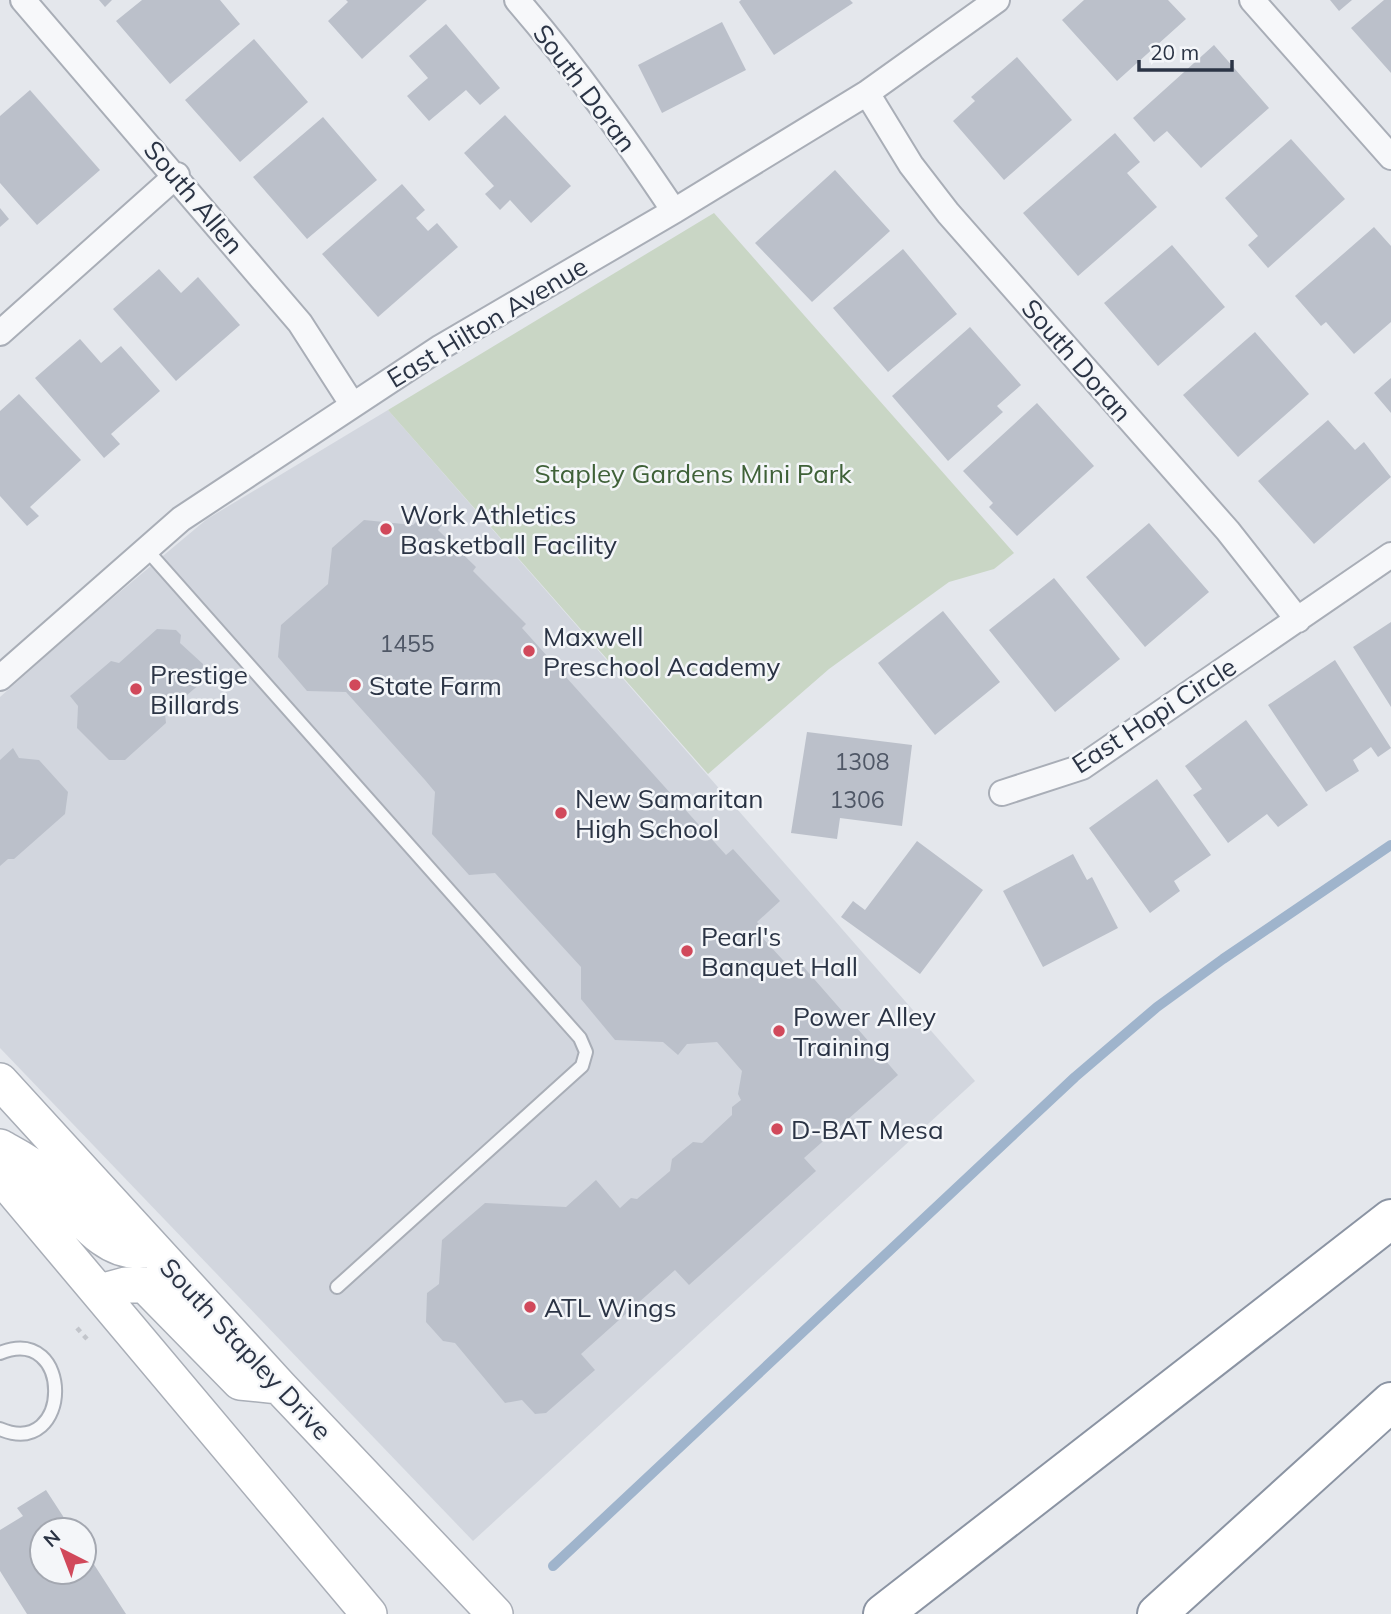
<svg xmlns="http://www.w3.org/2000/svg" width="1391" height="1614" font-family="Mulish,sans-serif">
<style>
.built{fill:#d2d6de}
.green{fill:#c9d6c5}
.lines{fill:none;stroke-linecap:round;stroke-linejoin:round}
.stream{stroke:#9fb4cc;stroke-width:10}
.building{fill:#bbc0ca}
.service-casing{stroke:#a9aeb7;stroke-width:16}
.minor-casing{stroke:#a9aeb7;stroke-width:28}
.secondary-casing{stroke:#a9aeb7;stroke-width:38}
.motorway-casing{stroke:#8b94a3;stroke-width:42}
.path{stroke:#c2c5cb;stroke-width:4.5;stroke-dasharray:5 5;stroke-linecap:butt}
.service{stroke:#f7f8fa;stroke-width:12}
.minor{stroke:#f7f8fa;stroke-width:24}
.secondary{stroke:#fff;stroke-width:35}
.motorway{stroke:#fff;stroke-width:38}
.poi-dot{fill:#d1495b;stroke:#f4f6f9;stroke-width:2.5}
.labels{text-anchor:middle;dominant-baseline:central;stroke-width:5;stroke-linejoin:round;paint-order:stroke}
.number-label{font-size:23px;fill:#4f5766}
.street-label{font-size:26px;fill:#2b3445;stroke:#f4f6f9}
.park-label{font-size:26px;fill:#3f6138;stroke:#f4f6f9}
.poi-label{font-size:26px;fill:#2b3445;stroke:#f4f6f9;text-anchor:start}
</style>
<rect width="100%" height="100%" fill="#e4e7ec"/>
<path class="built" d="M 388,410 L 975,1081 L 473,1541 L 0,1048 L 0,697 L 84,622 L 207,519 Z"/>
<path class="green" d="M 714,213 L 1014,553 L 994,569 L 949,582 L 829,669 L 708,774 L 388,410 Z"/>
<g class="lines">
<path class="stream" d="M 553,1566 L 1075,1077 L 1157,1007 L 1223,959 L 1391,845"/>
</g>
<path class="building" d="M 99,0 L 112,0 L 105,7 Z
M 142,0 L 220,0 L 240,24 L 170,84 L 116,21 Z
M 346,0 L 427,0 L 362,59 L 328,21 L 348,2 Z
M 741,0 L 850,0 L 853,3 L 774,55 L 739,2 Z
M 1084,0 L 1168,0 L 1186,19 L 1117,81 L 1062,20 Z
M 1330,0 L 1352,0 L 1339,11 Z
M 1384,0 L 1391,0 L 1391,73 L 1351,28 Z
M 722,22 L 746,70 L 662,113 L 638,65 Z
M 446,24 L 500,88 L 480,105 L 466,90 L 429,121 L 407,96 L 428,78 L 409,56 Z
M 254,39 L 308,102 L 240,162 L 185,100 Z
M 1214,45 L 1269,108 L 1201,168 L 1167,131 L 1154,142 L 1133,118 Z
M 1017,57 L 1072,120 L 1004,180 L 953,121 L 975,101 L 971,97 Z
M 30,90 L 100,170 L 37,225 L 0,183 L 0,116 Z
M 505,115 L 571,186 L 531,223 L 510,200 L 500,210 L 485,194 L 494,186 L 464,153 Z
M 323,117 L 377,180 L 307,239 L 253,177 Z
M 1115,133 L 1140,162 L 1127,173 L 1157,207 L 1078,276 L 1023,213 Z
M 1291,139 L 1345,199 L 1268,268 L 1248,245 L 1258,236 L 1225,198 Z
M 835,170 L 890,231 L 812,302 L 755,243 Z
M 402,184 L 425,210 L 416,218 L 428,231 L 437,223 L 458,247 L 378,317 L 322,254 Z
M 0,208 L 9,219 L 0,227 Z
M 1374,227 L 1391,246 L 1391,322 L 1354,354 L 1326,322 L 1321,326 L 1295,296 Z
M 1172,245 L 1225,307 L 1158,366 L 1104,303 Z
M 903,249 L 957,314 L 888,372 L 833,308 Z
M 159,269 L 181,293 L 198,277 L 240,325 L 176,381 L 113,309 Z
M 970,327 L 1021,385 L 997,406 L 1003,412 L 948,461 L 892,396 Z
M 1255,332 L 1309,394 L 1238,457 L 1183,395 Z
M 80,339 L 101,363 L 121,346 L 160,391 L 111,434 L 120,444 L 104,458 L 35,378 Z
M 1391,378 L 1391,413 L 1374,393 Z
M 19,394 L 81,460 L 30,507 L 39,516 L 27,526 L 0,496 L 0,411 Z
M 1037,403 L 1094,466 L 1017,536 L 989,507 L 993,503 L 963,471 Z
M 1328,420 L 1355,450 L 1364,442 L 1391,477 L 1314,544 L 1258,481 Z
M 364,520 L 413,525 L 417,521 L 439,522 L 442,525 L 438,530 L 476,567 L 473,571 L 526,624 L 522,628 L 556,666 L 726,855 L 733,849 L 780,901 L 757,922 L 765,931 L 760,935 L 793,971 L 801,964 L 898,1075 L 804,1158 L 816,1171 L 689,1285 L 675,1270 L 581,1354 L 595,1370 L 546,1413 L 535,1414 L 522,1400 L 505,1403 L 455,1343 L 443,1341 L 426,1322 L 427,1293 L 439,1284 L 442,1240 L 485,1203 L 566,1207 L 596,1180 L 620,1208 L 631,1198 L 637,1199 L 670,1171 L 672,1159 L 693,1142 L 702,1143 L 732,1115 L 732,1107 L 741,1100 L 738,1094 L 742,1071 L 717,1042 L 687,1044 L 678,1055 L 663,1042 L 615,1040 L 581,999 L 581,967 L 495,873 L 469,875 L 432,834 L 435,792 L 425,780 L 346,692 L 307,691 L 278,657 L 281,625 L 328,584 L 332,548 Z
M 1149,523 L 1209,592 L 1145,647 L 1086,577 Z
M 1054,578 L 1120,659 L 1055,712 L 989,630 Z
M 943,611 L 1000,682 L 935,735 L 878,663 Z
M 1391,622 L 1391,707 L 1353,647 Z
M 157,629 L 176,630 L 181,635 L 180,643 L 203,664 L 201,683 L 165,714 L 166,723 L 125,760 L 109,760 L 77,728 L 78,706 L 70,696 L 111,661 L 119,663 Z
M 1335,660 L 1391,748 L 1378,757 L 1371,747 L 1353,760 L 1359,771 L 1326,792 L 1268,705 Z
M 1246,720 L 1308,805 L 1278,827 L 1267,814 L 1228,843 L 1193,795 L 1202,789 L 1185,766 Z
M 807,732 L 912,745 L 902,826 L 840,818 L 837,839 L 791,833 Z
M 13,748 L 19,758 L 39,760 L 68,792 L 65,814 L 14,859 L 8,859 L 0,866 L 0,760 Z
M 1157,779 L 1211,855 L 1174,881 L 1180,891 L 1150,913 L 1089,828 Z
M 917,841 L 983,890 L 920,974 L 841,917 L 853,901 L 865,910 Z
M 1073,854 L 1087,880 L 1092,877 L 1118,928 L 1043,967 L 1003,891 Z
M 46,1490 L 72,1530 L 42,1530 L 42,1572 L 84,1572 L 84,1549 L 126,1614 L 27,1614 L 0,1571 L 0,1530 L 23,1516 L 17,1508 Z"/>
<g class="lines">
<defs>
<path id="service" d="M 146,549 L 580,1038 L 586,1052 L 582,1066 L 337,1287
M 0,1353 C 74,1323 73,1460 0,1429"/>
<path id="minor" d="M 23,0 L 300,323 L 352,404
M 517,0 C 575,67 625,138 674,211
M 1252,0 L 1391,157
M 867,93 L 911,165 L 948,213 L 1228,531 L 1298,620
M 0,333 L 177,175
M 0,678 L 181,519 L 441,347 L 674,211 L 867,93 L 997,0
M 1002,793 L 1082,767 L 1391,555"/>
<path id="secondary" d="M 0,1081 L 279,1386 L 495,1614
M 0,1147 C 14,1155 29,1162 41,1173 C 71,1201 103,1263 151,1248
M 0,1175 L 369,1614
M 100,1292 L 126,1285 L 145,1285 L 240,1382 L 279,1386"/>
<path id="motorway" d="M 883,1614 L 1391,1219
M 1157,1614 L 1391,1402"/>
</defs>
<use href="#service" class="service-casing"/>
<use href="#minor" class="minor-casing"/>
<use href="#secondary" class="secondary-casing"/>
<use href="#motorway" class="motorway-casing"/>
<path class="path" d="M 77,1328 L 87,1339"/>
<use href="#service" class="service"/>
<use href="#minor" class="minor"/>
<use href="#secondary" class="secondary"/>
<use href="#motorway" class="motorway"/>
</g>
<g class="poi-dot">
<circle cx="386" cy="529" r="7"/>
<circle cx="529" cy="651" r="7"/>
<circle cx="355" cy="685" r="7"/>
<circle cx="136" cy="689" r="7"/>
<circle cx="561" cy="813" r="7"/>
<circle cx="687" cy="951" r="7"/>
<circle cx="779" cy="1031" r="7"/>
<circle cx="777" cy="1129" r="7"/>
<circle cx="530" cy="1307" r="7"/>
</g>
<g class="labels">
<g class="number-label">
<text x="407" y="643">1455</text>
<text x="862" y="761">1308</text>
<text x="857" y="799">1306</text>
</g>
<g class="street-label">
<text transform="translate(585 88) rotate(53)">South Doran</text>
<text transform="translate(194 197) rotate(50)">South Allen</text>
<text transform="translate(487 322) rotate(-31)">East Hilton Avenue</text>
<text transform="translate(1077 360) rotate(49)">South Doran</text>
<text transform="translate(1154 715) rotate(-33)">East Hopi Circle</text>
<text transform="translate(246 1349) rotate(47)">South Stapley Drive</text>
</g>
<g class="park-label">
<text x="693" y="473">Stapley Gardens Mini Park</text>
</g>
<g class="poi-label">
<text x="400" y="514">Work Athletics<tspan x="400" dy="30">Basketball Facility</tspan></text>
<text x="543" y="636">Maxwell<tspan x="543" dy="30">Preschool Academy</tspan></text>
<text x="150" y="674">Prestige<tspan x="150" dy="30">Billards</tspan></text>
<text x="369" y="685">State Farm</text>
<text x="575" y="798">New Samaritan<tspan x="575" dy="30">High School</tspan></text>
<text x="701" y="936">Pearl's<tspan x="701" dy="30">Banquet Hall</tspan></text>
<text x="793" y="1016">Power Alley<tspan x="793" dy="30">Training</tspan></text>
<text x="791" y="1129">D-BAT Mesa</text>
<text x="544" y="1307">ATL Wings</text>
</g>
</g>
<g transform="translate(63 1551) rotate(318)"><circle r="33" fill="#f4f6f9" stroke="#a4a8b1" stroke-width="2"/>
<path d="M0-5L12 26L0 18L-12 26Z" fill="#d1495b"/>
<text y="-10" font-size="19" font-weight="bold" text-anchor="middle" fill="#2b3445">N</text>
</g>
<path d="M1139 60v10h93v-10" fill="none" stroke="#2b3445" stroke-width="3.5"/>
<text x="1150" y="60" font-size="21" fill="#2b3445" stroke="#f4f6f9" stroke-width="5" paint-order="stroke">20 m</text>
</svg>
